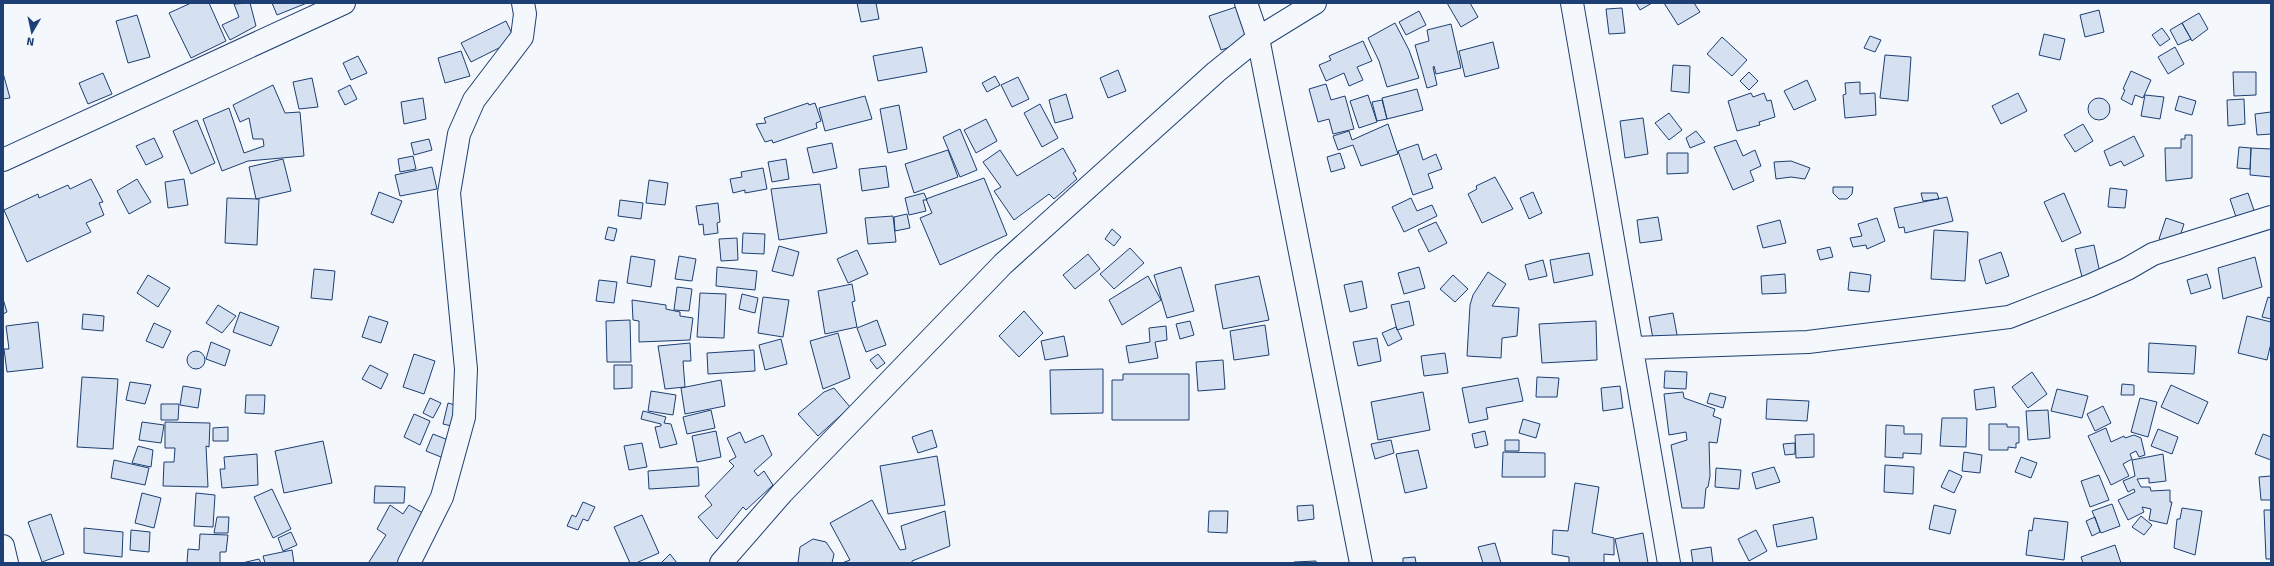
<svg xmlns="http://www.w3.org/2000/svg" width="2274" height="566" font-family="Signika,sans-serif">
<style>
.building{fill:#d5e0f0;stroke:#1d3f73}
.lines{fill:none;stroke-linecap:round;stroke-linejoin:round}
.minor-casing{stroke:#1d3f73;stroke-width:24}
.major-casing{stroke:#1d3f73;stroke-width:24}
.minor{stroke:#f4f7fb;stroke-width:22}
.major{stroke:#f4f7fb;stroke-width:22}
</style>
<rect width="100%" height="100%" fill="#f4f7fb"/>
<path class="building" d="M 191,3 L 209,3 L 226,41 L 191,58 L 169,13 Z
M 250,3 L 256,26 L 230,40 L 222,25 L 239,17 L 234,4 Z
M 272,3 L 307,3 L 277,15 Z
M 857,3 L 876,3 L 879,19 L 861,22 Z
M 1447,3 L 1470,3 L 1478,17 L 1461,27 Z
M 1636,3 L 1652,3 L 1640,10 Z
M 1664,3 L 1694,3 L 1700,12 L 1678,25 Z
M 1236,7 L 1248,41 L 1221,50 L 1209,16 Z
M 1622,8 L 1625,33 L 1609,34 L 1606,9 Z
M 2099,10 L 2104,32 L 2085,37 L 2080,15 Z
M 1419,11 L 1426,25 L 1406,35 L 1399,22 Z
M 2199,13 L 2208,29 L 2192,41 L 2182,23 Z
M 137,15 L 150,57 L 128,63 L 116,21 Z
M 506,21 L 515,40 L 471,62 L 461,43 Z
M 1395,23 L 1409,50 L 1419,78 L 1387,87 L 1379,61 L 1368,38 Z
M 2182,23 L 2191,39 L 2178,45 L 2170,30 Z
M 1451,24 L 1461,68 L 1436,74 L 1434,66 L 1433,67 L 1437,85 L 1427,88 L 1415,45 L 1429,41 L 1427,30 Z
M 2162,28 L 2170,39 L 2160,46 L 2152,35 Z
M 2044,34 L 2065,39 L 2060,60 L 2039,55 Z
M 1870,36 L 1881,40 L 1875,52 L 1864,48 Z
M 1722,37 L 1747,60 L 1732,76 L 1707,54 Z
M 1363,41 L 1372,61 L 1357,67 L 1363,80 L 1349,86 L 1344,73 L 1326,81 L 1319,65 L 1331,60 L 1329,56 Z
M 1493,42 L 1499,68 L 1465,77 L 1459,51 Z
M 922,47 L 927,72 L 878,81 L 873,56 Z
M 2175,47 L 2184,64 L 2168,74 L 2158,57 Z
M 461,51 L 470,76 L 445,83 L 438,58 Z
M 1885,55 L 1911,57 L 1908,101 L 1880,98 Z
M 358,56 L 367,73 L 351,80 L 343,63 Z
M 1673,65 L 1690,66 L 1689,93 L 1671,91 Z
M 1118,70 L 1126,91 L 1108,98 L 1100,78 Z
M 2131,71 L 2151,80 L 2143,98 L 2135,95 L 2132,105 L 2121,99 L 2125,90 L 2123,89 Z
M 1749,72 L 1758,81 L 1749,90 L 1740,81 Z
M 2233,72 L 2256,72 L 2256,95 L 2234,96 Z
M 3,73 L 10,98 L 3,99 Z
M 103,73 L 112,94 L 88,104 L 79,83 Z
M 995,76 L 1000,85 L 987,92 L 982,83 Z
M 1018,77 L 1029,99 L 1012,107 L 1001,85 Z
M 312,78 L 318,107 L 299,109 L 293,82 Z
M 1807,80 L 1816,100 L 1794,110 L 1784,91 Z
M 1860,82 L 1860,94 L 1875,93 L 1876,115 L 1845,118 L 1843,95 L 1846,94 L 1845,83 Z
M 1326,84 L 1331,100 L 1345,96 L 1354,129 L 1333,134 L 1329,119 L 1318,122 L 1309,89 Z
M 273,85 L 285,113 L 300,112 L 304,156 L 248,161 L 222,171 L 203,119 L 229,108 L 244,153 L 264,146 L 263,139 L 253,139 L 249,118 L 240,122 L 233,105 Z
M 350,85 L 357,99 L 345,105 L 338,91 Z
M 1417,89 L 1423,110 L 1387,119 L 1382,98 Z
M 1751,93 L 1753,97 L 1764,93 L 1767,101 L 1771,100 L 1775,117 L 1759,122 L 1760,125 L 1737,131 L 1728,101 Z
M 2018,93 L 2027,111 L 2001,124 L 1992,106 Z
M 1066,94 L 1073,118 L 1055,123 L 1049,100 Z
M 1368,95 L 1377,122 L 1359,128 L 1350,101 Z
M 2145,95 L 2164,97 L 2160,119 L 2141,116 Z
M 865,96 L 872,119 L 825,131 L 819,108 Z
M 2179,96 L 2196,101 L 2192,115 L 2175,110 Z
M 423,98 L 426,119 L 404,124 L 401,102 Z
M2088 109a11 11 0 1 1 22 0a11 11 0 1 1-22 0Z
M 2244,99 L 2245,124 L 2228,126 L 2227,100 Z
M 1382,100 L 1387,119 L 1377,121 L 1372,102 Z
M 808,103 L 809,105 L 815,103 L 821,121 L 816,123 L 817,128 L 773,143 L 772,140 L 765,142 L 756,124 L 766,123 L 764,118 Z
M 1040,104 L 1058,138 L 1042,147 L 1024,113 Z
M 899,105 L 907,149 L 888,153 L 880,109 Z
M 2271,112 L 2271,134 L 2257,135 L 2255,114 Z
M 1669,113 L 1682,130 L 1669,140 L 1655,123 Z
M 1643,118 L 1648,154 L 1625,158 L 1620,121 Z
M 986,119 L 997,141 L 976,153 L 964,130 Z
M 197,120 L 215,163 L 191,174 L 173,131 Z
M 1388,124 L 1398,154 L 1361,166 L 1353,145 L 1338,150 L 1333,136 L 1349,131 L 1352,140 Z
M 2083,124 L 2093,141 L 2075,152 L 2064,135 Z
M 960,129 L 977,170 L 960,177 L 943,137 Z
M 1696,131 L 1705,142 L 1690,148 L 1686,138 Z
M 2185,135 L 2192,135 L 2192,178 L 2166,181 L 2165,148 L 2181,148 L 2181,139 L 2185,139 Z
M 2134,136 L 2144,156 L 2124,166 L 2121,161 L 2110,166 L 2104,151 Z
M 154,138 L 163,157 L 146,165 L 136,146 Z
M 429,139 L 432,150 L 414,155 L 411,143 Z
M 1736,140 L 1743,156 L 1755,150 L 1761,166 L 1750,171 L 1754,181 L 1733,190 L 1714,147 Z
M 832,143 L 837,168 L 813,173 L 807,148 Z
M 1418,144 L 1423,160 L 1436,154 L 1442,169 L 1428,174 L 1433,188 L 1413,195 L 1398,151 Z
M 2239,147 L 2251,148 L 2250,169 L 2237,168 Z
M 1063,148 L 1076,171 L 1073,173 L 1077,179 L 1054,199 L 1049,194 L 1014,220 L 994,191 L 1001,187 L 983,162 L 1000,150 L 1017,176 Z
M 2251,148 L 2271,149 L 2271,177 L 2250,175 Z
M 948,150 L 958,177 L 914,193 L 905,164 Z
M 1340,153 L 1345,168 L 1331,172 L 1327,157 Z
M 1667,153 L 1688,153 L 1688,173 L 1667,174 Z
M 413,156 L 416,169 L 400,172 L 398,159 Z
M 283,159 L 291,191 L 256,199 L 249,167 Z
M 786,159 L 789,179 L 772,182 L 768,162 Z
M 1791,161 L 1810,168 L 1805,179 L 1791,177 L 1776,179 L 1774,162 Z
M 886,166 L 889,187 L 862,191 L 859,169 Z
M 432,167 L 437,189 L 400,196 L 395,175 Z
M 763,168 L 767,189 L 745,193 L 745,190 L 733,193 L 730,179 L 742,177 L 741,172 Z
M 1495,177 L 1513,209 L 1482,223 L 1468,194 L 1477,189 L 1476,186 Z
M 984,178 L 1007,235 L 940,265 L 920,218 L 932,213 L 926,199 Z
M 91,179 L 103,202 L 99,203 L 104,215 L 86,223 L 91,232 L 27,262 L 4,210 L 38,194 L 39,198 L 68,185 L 70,189 Z
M 137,179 L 151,202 L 129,214 L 117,191 Z
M 184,179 L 188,205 L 168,208 L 165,182 Z
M 649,180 L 668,183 L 665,205 L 646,203 Z
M 820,184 L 827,233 L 779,240 L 771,189 Z
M 1833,187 L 1853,187 L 1852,194 L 1847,199 L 1839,199 L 1833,193 Z
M 2110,188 L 2127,190 L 2125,208 L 2108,207 Z
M 379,192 L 402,201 L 393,223 L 371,214 Z
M 1533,192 L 1542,213 L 1529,219 L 1520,198 Z
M 924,193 L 927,200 L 923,200 L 926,211 L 909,215 L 905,198 Z
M 1921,193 L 1937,193 L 1939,199 L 1923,201 Z
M 2064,193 L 2081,233 L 2062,242 L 2044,202 Z
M 2248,193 L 2256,216 L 2238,223 L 2230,199 Z
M 1947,197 L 1953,221 L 1905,233 L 1904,227 L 1899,228 L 1894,208 Z
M 227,198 L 259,199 L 257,245 L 225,243 Z
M 1411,198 L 1417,211 L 1432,205 L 1437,216 L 1404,232 L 1392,207 Z
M 620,200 L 643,203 L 641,219 L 618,216 Z
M 718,203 L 720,222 L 717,223 L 718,233 L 704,235 L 703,224 L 699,225 L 696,206 Z
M 907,214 L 910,228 L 895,231 L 894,217 Z
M 893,216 L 896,242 L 868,244 L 865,218 Z
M 1658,217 L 1662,240 L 1640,243 L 1637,220 Z
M 1877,218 L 1885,241 L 1867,249 L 1866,245 L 1853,247 L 1850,238 L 1862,236 L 1858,224 Z
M 2166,218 L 2184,224 L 2177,245 L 2159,239 Z
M 1780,220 L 1786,243 L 1763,248 L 1757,226 Z
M 1436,222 L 1447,243 L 1429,252 L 1418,230 Z
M 608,227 L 617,229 L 614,241 L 605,239 Z
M 1112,229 L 1121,237 L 1114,246 L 1105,239 Z
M 1934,230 L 1968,232 L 1965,281 L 1931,279 Z
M 743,233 L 765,234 L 764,254 L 742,253 Z
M 737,238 L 738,260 L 721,261 L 719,239 Z
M 2094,245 L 2100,273 L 2082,277 L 2075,249 Z
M 779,246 L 799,252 L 793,276 L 772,271 Z
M 1830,247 L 1833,257 L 1820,260 L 1817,250 Z
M 1130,248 L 1144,263 L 1114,289 L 1100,274 Z
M 857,250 L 868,274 L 848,283 L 837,259 Z
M 2001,252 L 2009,276 L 1986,284 L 1979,260 Z
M 1589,253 L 1593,275 L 1554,283 L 1550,260 Z
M 1088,254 L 1100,269 L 1075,289 L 1063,275 Z
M 631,256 L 655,260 L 651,287 L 627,283 Z
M 679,256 L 696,259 L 692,281 L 675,279 Z
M 2255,257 L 2262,287 L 2223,299 L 2218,268 Z
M 1543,260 L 1547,276 L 1529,280 L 1525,265 Z
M 717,267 L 757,271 L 755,290 L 716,286 Z
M 1181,267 L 1194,311 L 1167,318 L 1154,275 Z
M 1419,267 L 1425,288 L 1404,294 L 1398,273 Z
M 314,269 L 335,271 L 332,300 L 311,298 Z
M 1488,272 L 1506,284 L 1492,306 L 1519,308 L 1517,336 L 1502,338 L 1501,358 L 1467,356 L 1470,305 L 1473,295 Z
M 1850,272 L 1871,275 L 1869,292 L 1848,290 Z
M 1785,274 L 1786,293 L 1762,294 L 1761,276 Z
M 2207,274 L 2211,288 L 2191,294 L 2187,280 Z
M 148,275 L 170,288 L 158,307 L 137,293 Z
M 1453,275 L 1468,289 L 1455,302 L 1440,289 Z
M 1148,276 L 1161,300 L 1122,325 L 1109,300 Z
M 1259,276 L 1269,320 L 1223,329 L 1215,285 Z
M 599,280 L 617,282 L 614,303 L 596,301 Z
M 1362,281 L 1367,308 L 1350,312 L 1344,285 Z
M 852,284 L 855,301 L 852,302 L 857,327 L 825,334 L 818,291 Z
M 677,287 L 692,289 L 689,311 L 674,310 Z
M 700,293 L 726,294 L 724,338 L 697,337 Z
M 742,294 L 758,298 L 755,313 L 739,309 Z
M 763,297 L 789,300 L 783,337 L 758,333 Z
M 2268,297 L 2271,298 L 2271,319 L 2262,317 Z
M 3,299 L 7,312 L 3,314 Z
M 632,300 L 666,305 L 666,309 L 680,312 L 680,316 L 693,318 L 690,340 L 639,342 L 639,321 L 633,320 Z
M 1409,301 L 1414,325 L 1397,330 L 1391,305 Z
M 218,305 L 236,316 L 222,333 L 206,323 Z
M 1024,311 L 1043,333 L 1019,357 L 999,336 Z
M 240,312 L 279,327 L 271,346 L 233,332 Z
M 1673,313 L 1678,340 L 1654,344 L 1649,317 Z
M 83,314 L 104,316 L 103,331 L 82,329 Z
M 369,316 L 388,322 L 381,343 L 362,337 Z
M 2247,316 L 2271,322 L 2271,343 L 2267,360 L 2238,353 Z
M 630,320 L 631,362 L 607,362 L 606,321 Z
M 877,320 L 886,345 L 866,352 L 857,328 Z
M 1190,321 L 1194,335 L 1180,339 L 1176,324 Z
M 1596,321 L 1597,360 L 1542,363 L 1539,324 Z
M 38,322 L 43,368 L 7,372 L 4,349 L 9,349 L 6,326 Z
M 154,323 L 171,331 L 163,348 L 146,341 Z
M 1265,325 L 1269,355 L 1234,360 L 1230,331 Z
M 1166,326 L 1167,340 L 1155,342 L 1158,358 L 1129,363 L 1126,346 L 1150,342 L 1149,328 Z
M 1396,327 L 1402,339 L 1388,346 L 1382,333 Z
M 838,333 L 850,378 L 823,389 L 810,341 Z
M 1064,336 L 1068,356 L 1045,360 L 1041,341 Z
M 1377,338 L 1381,361 L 1358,366 L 1353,342 Z
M 781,339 L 787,364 L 765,370 L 759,345 Z
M 211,342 L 230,350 L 225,366 L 206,359 Z
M 690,343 L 691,361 L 683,361 L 685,387 L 665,389 L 658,346 Z
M 2149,343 L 2196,346 L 2194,374 L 2148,372 Z
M 754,350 L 755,371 L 708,374 L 707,353 Z
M187 360a9 9 0 1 1 18 0a9 9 0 1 1-18 0Z
M 1445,353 L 1448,373 L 1424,376 L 1421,356 Z
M 414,354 L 435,361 L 424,394 L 403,387 Z
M 878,354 L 885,363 L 877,369 L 870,360 Z
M 1223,360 L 1225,389 L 1198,391 L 1196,362 Z
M 370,365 L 388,374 L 381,389 L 362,379 Z
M 614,365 L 632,365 L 632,388 L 614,389 Z
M 1103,369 L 1103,413 L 1051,414 L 1050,370 Z
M 1665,371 L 1687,372 L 1686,389 L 1664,388 Z
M 2032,372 L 2047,394 L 2028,408 L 2012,387 Z
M 1123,374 L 1189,374 L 1189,420 L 1112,420 L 1112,380 L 1123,380 Z
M 82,377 L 118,379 L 113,449 L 77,447 Z
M 1537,377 L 1559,378 L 1557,397 L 1536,397 Z
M 1518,378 L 1523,401 L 1486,408 L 1488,419 L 1469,423 L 1462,388 Z
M 721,380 L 725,406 L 685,414 L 681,388 Z
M 130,382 L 151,385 L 145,404 L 126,400 Z
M 2122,384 L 2134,385 L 2134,395 L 2121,395 Z
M 2171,385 L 2208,402 L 2198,424 L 2161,407 Z
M 183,386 L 201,389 L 198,408 L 180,405 Z
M 1620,386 L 1623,408 L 1603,411 L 1601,388 Z
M 1994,387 L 1996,407 L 1976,410 L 1974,390 Z
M 834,388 L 850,407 L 818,436 L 798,414 L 824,392 Z
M 2057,389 L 2088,396 L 2082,418 L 2051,411 Z
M 651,391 L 676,395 L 673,415 L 648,411 Z
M 1423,392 L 1430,430 L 1378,440 L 1371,402 Z
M 1683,392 L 1684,398 L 1715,409 L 1713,416 L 1721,419 L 1717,443 L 1709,442 L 1710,476 L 1708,487 L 1706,488 L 1704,508 L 1682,508 L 1671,445 L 1687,440 L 1686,432 L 1669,435 L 1664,394 Z
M 1710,393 L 1726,397 L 1723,408 L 1707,403 Z
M 246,395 L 265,395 L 264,414 L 245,413 Z
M 430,398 L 441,403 L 433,418 L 423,413 Z
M 2140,398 L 2157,402 L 2148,437 L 2131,432 Z
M 1767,399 L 1809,401 L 1807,421 L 1766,419 Z
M 448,403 L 455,405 L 456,427 L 443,424 Z
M 161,404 L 179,404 L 178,420 L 161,420 Z
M 2103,406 L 2111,423 L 2095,431 L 2087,414 Z
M 711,410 L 715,428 L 687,434 L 683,417 Z
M 2048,410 L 2050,438 L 2028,440 L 2026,411 Z
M 643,411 L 666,417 L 664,423 L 671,424 L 677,444 L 660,448 L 655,427 L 661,426 L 661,424 L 641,419 Z
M 414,414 L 430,421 L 420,445 L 404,437 Z
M 1942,418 L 1967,418 L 1966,447 L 1940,446 Z
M 1523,419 L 1540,424 L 1536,438 L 1519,433 Z
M 142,422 L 164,425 L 161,443 L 139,440 Z
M 165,422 L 210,423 L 209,447 L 206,446 L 208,487 L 163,486 L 164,462 L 174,462 L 175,448 L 165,448 Z
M 1989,424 L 2007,424 L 2007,427 L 2019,427 L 2019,443 L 2016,443 L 2016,448 L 2008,447 L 2008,450 L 1989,450 Z
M 1886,425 L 1904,426 L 1904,434 L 1922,434 L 1921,454 L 1903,453 L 1903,458 L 1885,457 Z
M 228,427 L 228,441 L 213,441 L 213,428 Z
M 2106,428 L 2111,442 L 2124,436 L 2125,438 L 2134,435 L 2141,438 L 2145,455 L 2139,457 L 2136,451 L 2130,454 L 2132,459 L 2123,464 L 2129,476 L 2111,485 L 2088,436 Z
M 2158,429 L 2178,437 L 2172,454 L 2151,446 Z
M 932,430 L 937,447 L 918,453 L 912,437 Z
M 716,431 L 721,457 L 697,462 L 692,436 Z
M 1485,431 L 1488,445 L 1475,448 L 1472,434 Z
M 740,432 L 745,443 L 763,435 L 772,455 L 754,471 L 758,476 L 764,471 L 773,485 L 746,510 L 743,507 L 717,539 L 698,517 L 712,505 L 705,496 L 734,466 L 729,461 L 736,457 L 727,438 Z
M 433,434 L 453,442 L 446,459 L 426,451 Z
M 1814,434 L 1814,457 L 1796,458 L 1795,435 Z
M 2263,434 L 2271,437 L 2271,460 L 2255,454 Z
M 1391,440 L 1394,453 L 1375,459 L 1371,444 Z
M 1505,440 L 1519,440 L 1519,451 L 1505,451 Z
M 323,441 L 332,483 L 284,493 L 275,451 Z
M 642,443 L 647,467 L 629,470 L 624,446 Z
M 1795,443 L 1795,454 L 1785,455 L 1783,444 Z
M 138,446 L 153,450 L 151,467 L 132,463 Z
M 1418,450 L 1427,488 L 1405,493 L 1396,454 Z
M 1503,452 L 1545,453 L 1545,477 L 1502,477 Z
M 1964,452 L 1982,455 L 1980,473 L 1962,471 Z
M 257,454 L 258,485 L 222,488 L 220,469 L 225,469 L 224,457 Z
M 2163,454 L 2166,481 L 2149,483 L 2149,478 L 2137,479 L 2141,487 L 2150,487 L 2151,491 L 2170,490 L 2170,502 L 2172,502 L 2167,524 L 2149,520 L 2151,509 L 2142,507 L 2144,512 L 2128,520 L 2118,500 L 2135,492 L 2134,489 L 2128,492 L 2123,481 L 2135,476 L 2132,460 Z
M 937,456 L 945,505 L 888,514 L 880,466 Z
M 2021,457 L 2037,463 L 2031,478 L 2015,472 Z
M 114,460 L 149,468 L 145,485 L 111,478 Z
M 1885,465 L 1914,467 L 1913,494 L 1884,492 Z
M 698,467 L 699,486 L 649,489 L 648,471 Z
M 1774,467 L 1780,482 L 1756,489 L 1752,473 Z
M 1716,468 L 1741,470 L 1739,489 L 1715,487 Z
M 1949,470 L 1962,476 L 1954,493 L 1941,487 Z
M 2099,475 L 2109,500 L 2090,507 L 2081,481 Z
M 2271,476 L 2271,500 L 2261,500 L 2259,477 Z
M 1575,483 L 1599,487 L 1592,533 L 1614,538 L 1614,555 L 1604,554 L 1604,563 L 1569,563 L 1569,557 L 1552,554 L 1553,530 L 1568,531 Z
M 375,486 L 405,487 L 404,503 L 374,503 Z
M 272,489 L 291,529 L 273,538 L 254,497 Z
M 142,493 L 161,498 L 154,528 L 135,523 Z
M 196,493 L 215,495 L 213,527 L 194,526 Z
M 872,500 L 900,550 L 906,549 L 901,526 L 945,511 L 950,546 L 912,561 L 912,563 L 842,563 L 850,560 L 830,523 Z
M 583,502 L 595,507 L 588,521 L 583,519 L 578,530 L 567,526 L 572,515 L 576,517 Z
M 2112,504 L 2120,526 L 2101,533 L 2092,511 Z
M 390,505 L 403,514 L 409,505 L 428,516 L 397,563 L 371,563 L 369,562 L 386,535 L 377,529 Z
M 1313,505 L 1314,519 L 1298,521 L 1297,506 Z
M 1934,505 L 1956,510 L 1950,534 L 1929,529 Z
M 2182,508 L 2202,511 L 2195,555 L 2174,548 L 2177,519 L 2180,519 Z
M 2264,510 L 2271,510 L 2271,559 L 2266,559 Z
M 1209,511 L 1228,511 L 1227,533 L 1208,532 Z
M 51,514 L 64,554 L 42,562 L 28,522 Z
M 642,515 L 659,553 L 636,563 L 630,563 L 614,527 Z
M 2141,516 L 2152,525 L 2144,535 L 2132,527 Z
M 217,517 L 229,517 L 228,533 L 214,533 Z
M 1813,517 L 1817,539 L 1777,547 L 1773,525 Z
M 2095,517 L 2100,532 L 2092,536 L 2086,521 Z
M 2034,518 L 2068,522 L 2064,560 L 2026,555 L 2029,530 L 2032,531 Z
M 84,528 L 123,532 L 122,557 L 84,553 Z
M 131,530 L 150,532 L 149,552 L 130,550 Z
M 1756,530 L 1767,551 L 1749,561 L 1738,539 Z
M 291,532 L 297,545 L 283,551 L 278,538 Z
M 1643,533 L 1648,563 L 1620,563 L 1615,539 Z
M 200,534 L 228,535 L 226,552 L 220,552 L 220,563 L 187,563 L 188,549 L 199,550 Z
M 813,539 L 826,542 L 834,554 L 832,563 L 798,563 L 800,547 Z
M 1495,543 L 1501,563 L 1483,563 L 1478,547 Z
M 2115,545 L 2121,563 L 2083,563 L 2081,557 Z
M 1711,547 L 1713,563 L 1693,563 L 1691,550 Z
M 292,550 L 294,563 L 265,563 L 263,556 Z
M 670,554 L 677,563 L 661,563 Z
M 1415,557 L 1416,563 L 1403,563 L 1403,558 Z
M 259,559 L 261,563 L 242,563 Z
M 1316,561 L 1316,563 L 1294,563 L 1294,562 Z"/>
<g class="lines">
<defs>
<path id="minor" d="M 1246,3 L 1258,38 L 1361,563
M 1572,3 L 1669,563
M 3,160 L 344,3
M 1632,348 L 1808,342 L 2009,317 L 2089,286 L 2127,269 L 2153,254 L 2271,217
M 3,546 L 7,563
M 409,563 L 442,497 L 464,417 L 466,369 L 449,193 L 459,134 L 474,100 L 522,37 L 525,14 L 523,3"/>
<path id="major" d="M 721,563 L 782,493 L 1003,264 L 1216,72 L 1258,38 L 1315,3"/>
</defs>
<use href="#minor" class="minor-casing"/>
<use href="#major" class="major-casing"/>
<use href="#minor" class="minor"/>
<use href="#major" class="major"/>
</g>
<rect width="2274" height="566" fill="none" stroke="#1d3f73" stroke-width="8"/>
<g transform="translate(32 32) rotate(189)" stroke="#f4f7fb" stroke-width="3" paint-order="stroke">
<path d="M0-3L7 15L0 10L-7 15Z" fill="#1d3f73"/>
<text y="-6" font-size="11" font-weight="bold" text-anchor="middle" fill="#1d3f73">N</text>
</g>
</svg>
